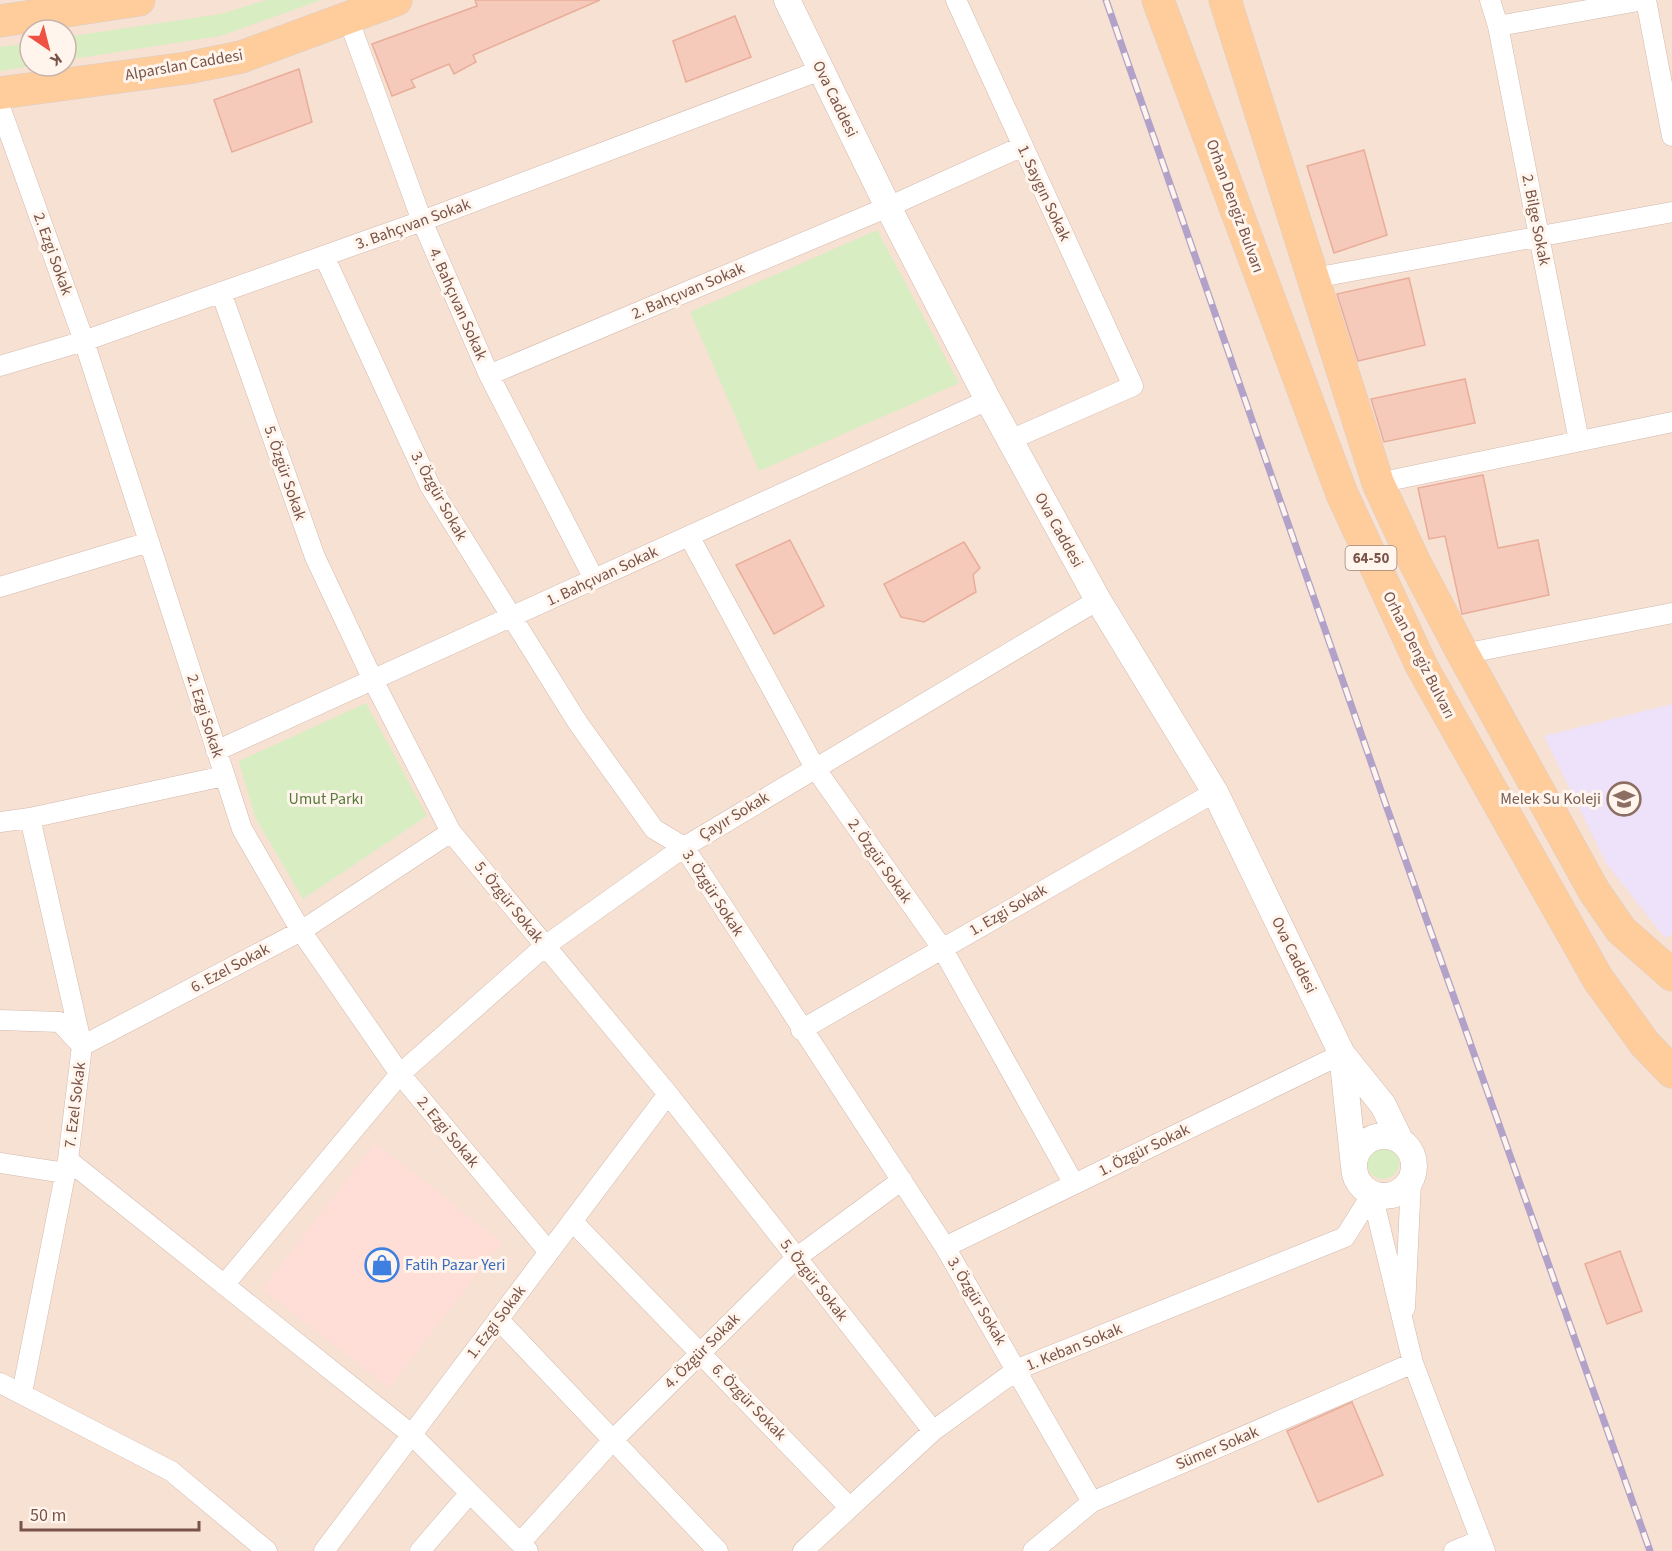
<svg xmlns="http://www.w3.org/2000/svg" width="1672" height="1551" font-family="'Source Sans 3',sans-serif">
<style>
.residential{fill:#f6e1d3;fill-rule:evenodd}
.commercial{fill:#ffded8}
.education{fill:#eee2fa}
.green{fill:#d9edc2}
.building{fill:#f5cabb;stroke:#e9ad9a;stroke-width:1.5}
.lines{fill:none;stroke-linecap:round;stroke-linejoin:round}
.minor-casing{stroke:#d3b9ad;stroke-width:21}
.tertiary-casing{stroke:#d3b9ad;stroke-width:27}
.primary-casing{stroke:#d9cfcc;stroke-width:33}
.minor{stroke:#fff;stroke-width:20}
.tertiary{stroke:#fff;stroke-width:26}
.primary{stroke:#ffcc9b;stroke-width:32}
.rail-casing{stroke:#b2a2c9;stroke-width:7}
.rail{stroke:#fff5ed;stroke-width:4.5;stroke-dasharray:14;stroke-linecap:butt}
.labels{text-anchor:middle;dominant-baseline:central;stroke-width:6;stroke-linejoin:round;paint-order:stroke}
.shield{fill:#fff5ed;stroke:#a1847a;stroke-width:1.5}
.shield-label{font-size:15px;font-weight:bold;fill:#795348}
.street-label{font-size:16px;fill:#795348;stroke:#fff5ed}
.park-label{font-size:16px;fill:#577a3c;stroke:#fff5ed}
.education-label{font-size:16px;fill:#785e54;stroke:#fff5ed;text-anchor:end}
.shop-label{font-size:16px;fill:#366cbe;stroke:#fff5ed;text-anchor:start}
</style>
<rect width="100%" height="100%" fill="#fef1e5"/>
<path class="residential" d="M 0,0 L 1672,0 L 1672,1551 L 0,1551 ZM 30,30 L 66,30 L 66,66 L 30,66 Z"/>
<path class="commercial" d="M 375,1143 L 502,1242 L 389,1388 L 262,1289 Z"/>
<path class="education" d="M 1672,704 L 1672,934 L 1665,938 L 1606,863 L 1544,736 Z"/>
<path class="green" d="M 267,0 L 321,0 L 220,36 L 66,60 L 66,37 L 220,14 Z
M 30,43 L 30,66 L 0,71 L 0,47 Z
M 877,230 L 959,383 L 759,471 L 690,312 Z
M 366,703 L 427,816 L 303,899 L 255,817 L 239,761 Z
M1367 1163a16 16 0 1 1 32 0a16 16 0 1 1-32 0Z"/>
<path class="building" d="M 475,0 L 600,0 L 473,55 L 476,62 L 454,74 L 449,64 L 411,80 L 415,87 L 392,96 L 372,44 L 477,6 Z
M 735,16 L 751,57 L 686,82 L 673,41 Z
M 299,69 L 312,122 L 232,152 L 214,100 Z
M 1364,150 L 1387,235 L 1334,253 L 1307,166 Z
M 1409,278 L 1425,345 L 1358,361 L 1337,294 Z
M 1465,379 L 1475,423 L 1384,442 L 1371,399 Z
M 1483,475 L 1498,548 L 1538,540 L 1549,595 L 1462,614 L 1445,536 L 1429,539 L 1418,488 Z
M 790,540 L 824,606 L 774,634 L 736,565 Z
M 964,542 L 980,568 L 973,575 L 976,592 L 924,622 L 901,617 L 884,584 Z
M 1620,1251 L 1642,1311 L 1607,1324 L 1585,1264 Z
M 1352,1402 L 1383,1475 L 1318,1502 L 1287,1431 Z"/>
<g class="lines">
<defs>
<path id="minor" d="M 956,0 L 1133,386 L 1010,440
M 1490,0 L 1498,26 L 1579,441
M 1646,0 L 1672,136
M 348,18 L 422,221 L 489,375 L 594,579
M 1498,26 L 1644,0
M 0,107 L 84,341 L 242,829 L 301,931 L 400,1074 L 549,1252
M 324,256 L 430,486 L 578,723 L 654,829 L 684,847 L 945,1247 L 1092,1502
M 1314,278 L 1672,212
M 221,292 L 315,557 L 373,680 L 451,832 L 668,1094 L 933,1431
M 0,366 L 84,341 L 422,221 L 821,70
M 489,375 L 888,207 L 1023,146
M 1378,483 L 1672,422
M 689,536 L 815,768 L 942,948 L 1074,1184
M 0,587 L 149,542
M 1463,654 L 1672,613
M 216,751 L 988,400
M 0,822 L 30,818 L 224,776
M 0,1020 L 60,1022 L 82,1046 L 301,931 L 451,832
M 801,1030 L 1215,792
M 68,1160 L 411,1434 L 528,1551
M 0,1163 L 65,1173
M 1372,1194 L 1413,1363 L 1485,1551
M 572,1221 L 849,1507
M 945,1247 L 1342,1054
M 224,1285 L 400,1074 L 545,946 L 684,847 L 1098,600
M 1405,1308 L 1411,1181
M 498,1319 L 718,1551
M 0,1383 L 171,1471 L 267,1551
M 22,1393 L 68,1160 L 82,1046 L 30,818
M 520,1543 L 613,1440 L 796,1258 L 902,1180
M 324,1551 L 668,1094
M 420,1551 L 470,1493
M 803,1551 L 933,1431 L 1018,1369 L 1345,1237 L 1372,1194
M 1033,1551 L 1092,1502 L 1413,1363
M 1454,1551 L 1481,1540"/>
<path id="tertiary" d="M 787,0 L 888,207 L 988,400 L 1098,600 L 1215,792 L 1342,1054 L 1383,1105 L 1400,1140
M 1342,1054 L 1354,1167
M1354 1166a30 30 0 1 1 60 0a30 30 0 1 1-60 0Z"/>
<path id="primary" d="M 1158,0 L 1342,494 L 1422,667 L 1598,979 L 1645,1044 L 1672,1072
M 1225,0 L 1378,483 L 1415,563 L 1463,654 L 1594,891 L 1621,930 L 1672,975
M 0,21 L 139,0
M 0,93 L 187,68 L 241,57 L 396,0"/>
</defs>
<use href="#minor" class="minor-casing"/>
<use href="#tertiary" class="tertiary-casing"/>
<use href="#primary" class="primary-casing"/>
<use href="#minor" class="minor"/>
<use href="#tertiary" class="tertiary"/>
<use href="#primary" class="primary"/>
<defs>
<path id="rail" d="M 1106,0 L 1387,808 L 1650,1551"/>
</defs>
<use href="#rail" class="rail-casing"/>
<use href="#rail" class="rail"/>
</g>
<defs>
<symbol id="school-ring" viewBox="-11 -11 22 22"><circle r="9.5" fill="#fff5ed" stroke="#8d6e63" stroke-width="1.5"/><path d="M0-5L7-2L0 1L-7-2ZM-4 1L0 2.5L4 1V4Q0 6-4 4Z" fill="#8d6e63"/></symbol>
<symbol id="shop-ring" viewBox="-11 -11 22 22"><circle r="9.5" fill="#fff5ed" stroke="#3f7fe0" stroke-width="1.5"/><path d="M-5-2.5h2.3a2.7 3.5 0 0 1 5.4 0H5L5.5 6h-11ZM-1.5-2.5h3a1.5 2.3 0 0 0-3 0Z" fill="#3f7fe0"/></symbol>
</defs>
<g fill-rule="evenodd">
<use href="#school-ring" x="1605" y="780" width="38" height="38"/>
<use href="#shop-ring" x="363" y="1246" width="38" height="38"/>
</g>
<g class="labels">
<rect class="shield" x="1345.5" y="546" width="51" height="24" rx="4.5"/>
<g class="shield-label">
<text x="1371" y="558">64-50</text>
</g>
<g class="street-label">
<text transform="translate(184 65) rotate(-10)">Alparslan Caddesi</text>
<text transform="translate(835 99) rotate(64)">Ova Caddesi</text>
<text transform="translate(1044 193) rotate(65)">1. Saygın Sokak</text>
<text transform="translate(1235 206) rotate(70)">Orhan Dengiz Bulvarı</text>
<text transform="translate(1536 220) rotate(79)">2. Bilge Sokak</text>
<text transform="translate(413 224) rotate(-20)">3. Bahçıvan Sokak</text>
<text transform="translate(53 254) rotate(70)">2. Ezgi Sokak</text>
<text transform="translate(688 291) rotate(-23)">2. Bahçıvan Sokak</text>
<text transform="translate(458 304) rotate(66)">4. Bahçıvan Sokak</text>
<text transform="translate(285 473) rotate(71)">5. Özgür Sokak</text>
<text transform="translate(439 496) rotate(61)">3. Özgür Sokak</text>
<text transform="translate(1059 530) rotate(61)">Ova Caddesi</text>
<text transform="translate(602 576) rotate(-25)">1. Bahçıvan Sokak</text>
<text transform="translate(1419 655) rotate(63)">Orhan Dengiz Bulvarı</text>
<text transform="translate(205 716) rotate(72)">2. Ezgi Sokak</text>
<text transform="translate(734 816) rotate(-31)">Çayır Sokak</text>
<text transform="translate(880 861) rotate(55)">2. Özgür Sokak</text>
<text transform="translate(713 893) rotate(57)">3. Özgür Sokak</text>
<text transform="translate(509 902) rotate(51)">5. Özgür Sokak</text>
<text transform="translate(1008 910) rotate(-30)">1. Ezgi Sokak</text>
<text transform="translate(1294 955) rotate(64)">Ova Caddesi</text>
<text transform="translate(230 968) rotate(-28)">6. Ezel Sokak</text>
<text transform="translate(75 1105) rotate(-83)">7. Ezel Sokak</text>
<text transform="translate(448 1132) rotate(50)">2. Ezgi Sokak</text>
<text transform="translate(1144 1150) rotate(-26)">1. Özgür Sokak</text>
<text transform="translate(814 1280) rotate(52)">5. Özgür Sokak</text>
<text transform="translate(977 1301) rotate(59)">3. Özgür Sokak</text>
<text transform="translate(496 1322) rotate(-53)">1. Ezgi Sokak</text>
<text transform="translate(1074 1347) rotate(-22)">1. Keban Sokak</text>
<text transform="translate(702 1351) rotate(-45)">4. Özgür Sokak</text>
<text transform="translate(749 1402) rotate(46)">6. Özgür Sokak</text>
<text transform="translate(1217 1448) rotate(-23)">Sümer Sokak</text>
</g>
<g class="park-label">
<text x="326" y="799">Umut Parkı</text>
</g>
<g class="education-label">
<text x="1601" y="799">Melek Su Koleji</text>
</g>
<g class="shop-label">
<text x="405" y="1265">Fatih Pazar Yeri</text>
</g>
</g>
<g transform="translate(48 48) rotate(145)"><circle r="28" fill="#fff5ed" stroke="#c9b4ab" stroke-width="1.5"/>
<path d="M0-4.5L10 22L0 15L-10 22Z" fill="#ef5143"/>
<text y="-9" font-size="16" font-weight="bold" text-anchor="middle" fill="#795348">K</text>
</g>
<path d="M21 1521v9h178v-9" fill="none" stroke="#795348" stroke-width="3"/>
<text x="30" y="1521" font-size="18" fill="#795348" stroke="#fff5ed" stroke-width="4.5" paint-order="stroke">50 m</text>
</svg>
